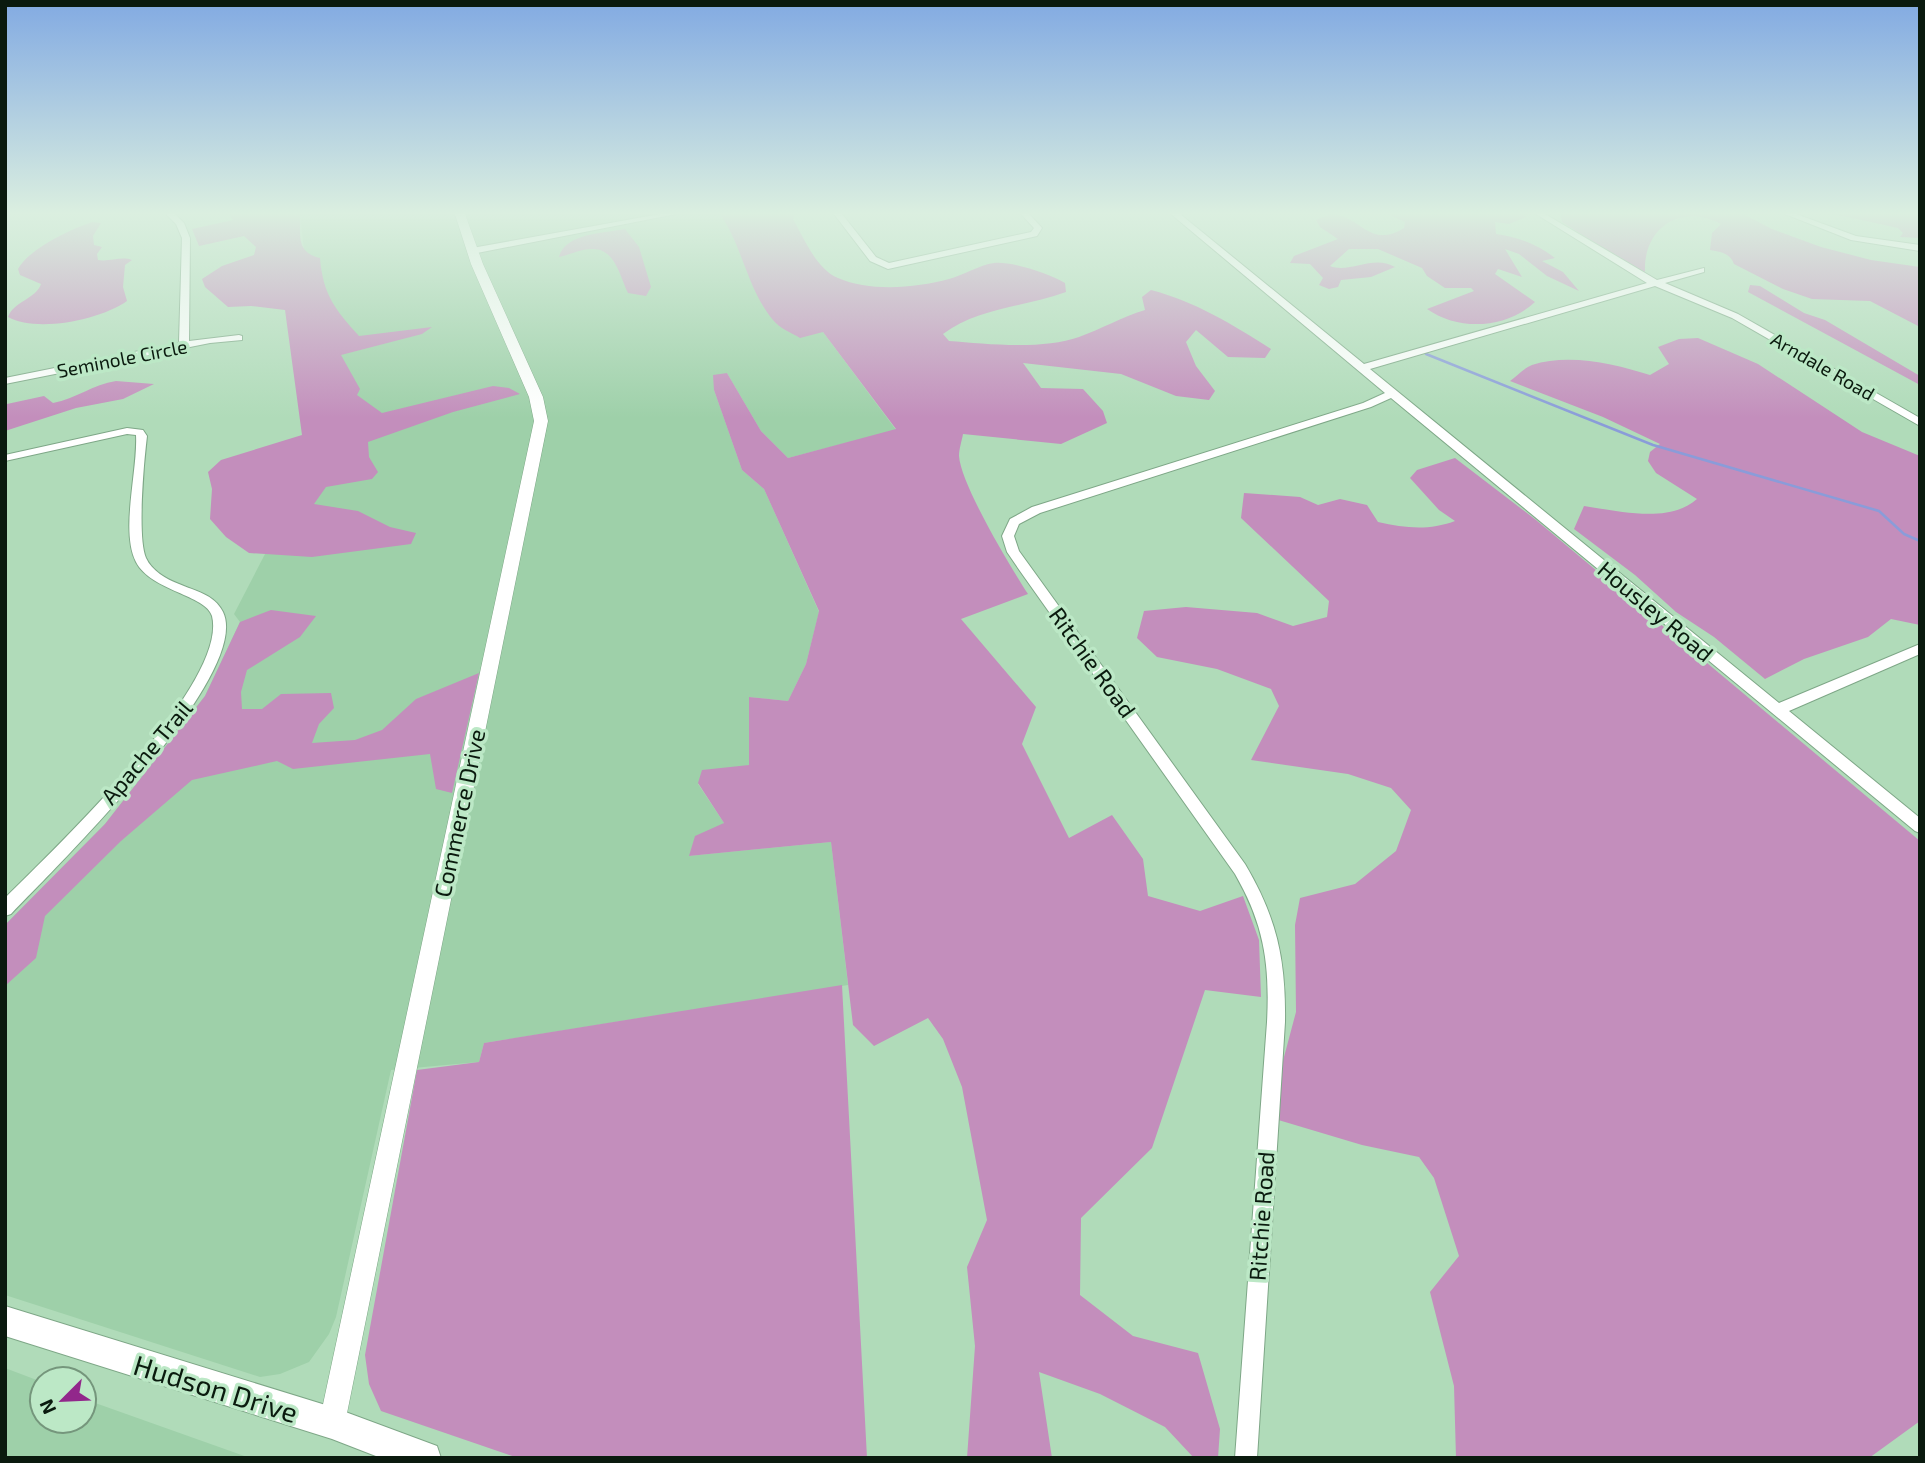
<svg xmlns="http://www.w3.org/2000/svg" width="1925" height="1463" font-family="'Exo 2',sans-serif">
<style>
.built{fill:#9ed0a9}
.green{fill:#c38ebc}
.lines{fill:none;stroke-linecap:round;stroke-linejoin:round}
.stream{stroke:#8a9cd9;stroke-width:2.5}
.minor-casing{stroke:#7ea787;stroke-width:2}
.tertiary-casing{stroke:#7ea787;stroke-width:1}
.secondary-casing{stroke:#7ea787;stroke-width:2}
.minor{fill:#fff;fill-rule:evenodd}
.tertiary{fill:#fff;fill-rule:evenodd}
.secondary{fill:#fff;fill-rule:evenodd}
.labels{text-anchor:middle;dominant-baseline:central;stroke-width:7;stroke-linejoin:round;paint-order:stroke}
.far-street-label{font-size:19px;fill:#0a1a0e;stroke:#bce8c6}
.street-label{font-size:23px;fill:#0a1a0e;stroke:#bce8c6}
.near-street-label{font-size:28px;fill:#0a1a0e;stroke:#bce8c6}
</style>
<rect width="100%" height="100%" fill="#b0dbb9"/>
<path class="built" d="M 300,214 L 720,214 L 823,332 L 896,430 L 788,458 L 761,431 L 727,373 L 714,390 L 742,470 L 764,489 L 819,612 L 806,664 L 788,701 L 749,697 L 749,765 L 698,784 L 724,823 L 689,856 L 831,842 L 848,985 L 484,1043 L 479,1062 L 391,1070 L 336,1317 L 329,1334 L 309,1362 L 280,1374 L 260,1377 L 5,1295 L 5,925 L 105,824 L 205,696 L 240,622 L 234,614 L 265,554 L 329,478 Z
M 5,1368 L 42,1382 L 42,1421 L 84,1421 L 84,1399 L 250,1458 L 5,1458 Z"/>
<path class="green" d="M 229,214 L 300,214 C 301,235 295,252 320,258 C 323,295 335,309 359,336 L 432,327 L 422,334 L 341,355 L 360,389 L 357,395 L 382,413 L 493,386 L 509,388 L 520,394 L 453,412 L 368,442 L 369,457 L 378,472 L 372,479 L 326,487 L 314,504 L 358,511 L 390,527 L 416,533 L 411,544 L 312,557 L 249,553 L 226,537 L 210,519 L 212,489 L 208,472 L 221,460 L 302,435 L 285,310 L 251,306 L 228,307 L 205,287 L 202,279 L 222,266 L 254,255 L 256,247 L 244,236 L 199,246 L 192,229 L 233,220 Z
M 720,214 L 795,214 L 793,219 C 804,238 816,269 838,278 C 870,292 916,288 949,279 C 964,275 979,265 994,263 C 1012,261 1049,274 1065,283 L 1066,292 C 1026,307 979,307 943,334 L 949,341 C 987,344 1043,350 1079,337 C 1101,329 1122,317 1145,310 L 1142,297 L 1151,290 C 1196,302 1232,324 1271,349 L 1265,358 L 1228,357 L 1196,330 L 1186,342 L 1196,366 L 1215,391 L 1209,400 L 1176,396 L 1121,374 L 1023,363 L 1041,388 L 1083,389 L 1103,411 L 1107,423 L 1061,444 L 963,434 C 962,440 959,449 959,456 C 961,485 1011,568 1028,594 L 961,619 L 1036,707 L 1022,744 L 1069,838 L 1112,815 L 1143,859 L 1148,896 L 1200,911 L 1243,896 L 1259,940 L 1261,997 L 1205,990 L 1152,1148 L 1081,1218 L 1080,1295 L 1133,1336 L 1198,1353 L 1220,1429 L 1218,1458 L 1194,1458 L 1165,1427 L 1100,1394 L 1039,1372 L 1052,1458 L 967,1458 L 975,1346 L 967,1267 L 987,1220 L 962,1087 L 943,1039 L 928,1018 L 874,1046 L 853,1025 L 831,842 L 689,856 L 695,836 L 724,823 L 698,783 L 702,770 L 749,765 L 749,697 L 788,701 L 806,664 L 819,611 L 764,489 L 742,470 L 714,390 L 713,375 L 727,373 L 761,431 L 788,458 L 896,429 L 823,332 L 800,338 C 792,333 779,328 773,320 C 747,289 743,247 720,214 Z
M 1330,214 C 1360,214 1369,250 1404,228 L 1405,222 L 1388,214 L 1522,214 L 1526,217 L 1509,224 L 1495,222 L 1496,234 C 1518,237 1537,244 1555,258 L 1542,261 L 1563,272 L 1579,291 L 1547,276 L 1519,254 L 1505,249 L 1522,277 L 1498,269 L 1495,274 L 1535,302 C 1507,328 1460,332 1427,309 L 1474,291 L 1471,288 L 1445,288 L 1427,276 L 1422,268 L 1378,249 L 1349,249 L 1330,266 C 1350,274 1373,254 1395,267 L 1371,277 L 1341,280 L 1338,287 L 1329,289 L 1319,285 L 1323,278 L 1310,264 L 1290,263 L 1294,256 L 1338,239 L 1320,227 L 1316,220 Z
M 1565,214 L 1743,214 L 1772,229 L 1821,247 L 1871,260 L 1920,267 L 1920,327 L 1870,301 L 1812,299 L 1783,289 L 1734,264 C 1730,253 1721,252 1710,250 L 1712,233 L 1721,224 C 1682,203 1643,227 1645,272 L 1632,267 L 1562,222 L 1561,216 Z
M 1834,214 L 1917,214 L 1920,238 L 1900,237 L 1903,233 L 1898,228 Z
M 92,222 L 101,223 L 93,236 L 94,245 L 102,247 L 97,254 L 98,260 C 110,262 121,256 132,260 L 125,265 L 123,287 L 127,301 C 100,320 37,333 8,317 C 14,301 36,299 41,284 L 20,275 L 18,269 C 30,248 69,230 92,222 Z
M 625,229 L 639,247 L 651,287 L 646,296 L 628,293 C 620,277 615,247 591,249 C 581,249 569,255 559,257 C 565,233 605,233 625,229 Z
M 1750,285 L 1760,286 L 1804,313 L 1825,320 L 1920,376 L 1920,385 L 1748,292 Z
M 1698,338 L 1758,364 L 1862,432 L 1920,456 L 1920,625 L 1891,619 L 1868,637 L 1804,659 L 1765,679 L 1714,637 L 1676,612 L 1635,575 L 1574,529 L 1584,506 C 1619,511 1669,524 1697,499 L 1656,473 L 1648,461 L 1650,452 L 1660,444 L 1603,417 L 1510,381 C 1517,376 1524,368 1532,365 C 1569,353 1615,364 1650,375 L 1669,364 L 1658,347 L 1679,339 Z
M 116,381 L 154,384 L 123,399 L 76,408 L 5,431 L 7,404 L 44,396 L 53,403 C 76,399 93,384 116,381 Z
M 1455,458 L 1536,520 L 1920,841 L 1920,1421 L 1869,1458 L 1456,1458 L 1454,1386 L 1430,1292 L 1459,1256 L 1434,1178 L 1419,1157 L 1362,1145 L 1268,1117 L 1296,1012 L 1295,925 L 1300,898 L 1355,884 L 1396,851 L 1411,810 L 1391,788 L 1348,774 L 1251,760 L 1279,706 L 1271,689 L 1217,669 L 1157,657 L 1137,638 L 1144,611 L 1186,607 L 1257,613 L 1293,626 L 1327,617 L 1329,601 L 1241,518 L 1244,493 L 1300,497 L 1318,505 L 1340,499 L 1367,505 L 1378,522 C 1405,528 1428,531 1455,521 L 1439,510 L 1410,478 L 1417,470 Z
M 271,610 L 316,616 L 300,637 L 247,670 L 241,692 L 242,709 L 262,709 L 281,694 L 331,693 L 334,708 L 319,724 L 312,743 L 355,740 L 382,730 L 416,699 L 479,673 L 452,793 L 436,789 L 430,754 L 293,769 L 277,761 L 192,780 L 121,841 L 45,916 L 36,958 L 5,986 L 5,925 L 105,824 L 205,696 L 240,622 Z
M 842,985 L 867,1458 L 518,1458 L 381,1411 L 369,1384 L 365,1355 L 417,1070 L 479,1062 L 484,1043 Z"/>
<g class="lines">
<path class="stream" d="M 1426,354 L 1653,445 L 1879,511 L 1904,534 L 1920,541"/>
<defs>
<path id="minor" d="M 166,214 L 175,214 L 184,223 L 190,238 L 189,341 L 239,335 L 242,336 L 242,340 L 210,343 L 5,384 L 5,378 L 179,343 L 182,238 L 176,224 Z
M 660,214 L 676,214 L 472,254 L 468,251 L 472,248 Z
M 834,214 L 842,214 L 876,257 L 889,263 L 1031,232 L 1034,228 L 1021,214 L 1029,214 L 1042,228 L 1037,236 L 888,269 L 870,261 Z
M 1171,214 L 1180,214 L 1364,364 L 1647,283 L 1536,214 L 1545,214 L 1657,280 L 1704,268 L 1704,272 L 1665,283 L 1738,314 L 1920,418 L 1920,426 L 1732,318 L 1655,286 L 1370,369 L 1779,703 L 1920,644 L 1920,654 L 1789,711 L 1920,818 L 1920,833 L 1915,831 L 1391,398 L 1371,407 L 1040,513 L 1019,524 L 1014,536 L 1019,551 L 1245,864 C 1277,918 1286,960 1285,1022 L 1257,1458 L 1235,1458 L 1267,1022 C 1270,964 1264,924 1235,874 L 1020,571 L 1007,552 L 1002,536 L 1010,519 L 1032,507 L 1363,403 L 1385,393 Z
M 1785,214 L 1796,214 L 1856,236 L 1920,245 L 1920,251 L 1851,240 Z
M 127,428 L 143,430 L 147,436 C 144,461 137,537 146,558 C 152,571 166,579 179,584 C 195,591 214,594 223,612 C 253,675 55,868 11,914 L 5,916 L 5,898 C 53,850 229,684 212,616 C 206,595 151,591 136,562 C 120,531 138,470 136,435 L 127,434 L 5,461 L 5,455 Z"/>
<path id="tertiary" d="M 455,214 L 465,214 L 483,264 L 543,397 L 548,421 L 345,1423 L 341,1432 L 332,1436 L 323,1432 L 319,1423 L 534,421 L 529,397 L 471,264 Z"/>
<path id="secondary" d="M 5,1306 L 332,1407 L 437,1446 L 441,1458 L 381,1458 L 332,1439 L 5,1336 Z"/>
</defs>
<use href="#minor" class="minor-casing"/>
<use href="#tertiary" class="tertiary-casing"/>
<use href="#secondary" class="secondary-casing"/>
<use href="#minor" class="minor"/>
<use href="#tertiary" class="tertiary"/>
<use href="#secondary" class="secondary"/>
</g>
<linearGradient id="sky" x2="0" y2="1"><stop stop-color="#82aae2"/><stop offset="0.51" stop-color="#dbefe0"/><stop offset="1" stop-color="#dbefe0" stop-opacity="0"/></linearGradient>
<rect width="1925" height="418" fill="url(#sky)"/>
<g class="labels">
<g class="far-street-label">
<text transform="translate(122 358) rotate(-11)">Seminole Circle</text>
<text transform="translate(1823 366) rotate(30)">Arndale Road</text>
</g>
<g class="street-label">
<text transform="translate(1656 611) rotate(40)">Housley Road</text>
<text transform="translate(1093 662) rotate(54)">Ritchie Road</text>
<text transform="translate(146 752) rotate(-50)">Apache Trail</text>
<text transform="translate(459 813) rotate(-78)">Commerce Drive</text>
<text transform="translate(1261 1216) rotate(-86)">Ritchie Road</text>
</g>
<g class="near-street-label">
<text transform="translate(216 1388) rotate(17)">Hudson Drive</text>
</g>
</g>
<rect width="1925" height="1463" fill="none" stroke="#0a1a0e" stroke-width="14"/>
<g transform="translate(63 1400) rotate(246)"><circle r="33" fill="#bce8c6" stroke="#75967c" stroke-width="2"/>
<path d="M0-5L12 26L0 18L-12 26Z" fill="#92278b"/>
<text y="-10" font-size="19" font-weight="bold" text-anchor="middle" fill="#0a1a0e">N</text>
</g>
</svg>
